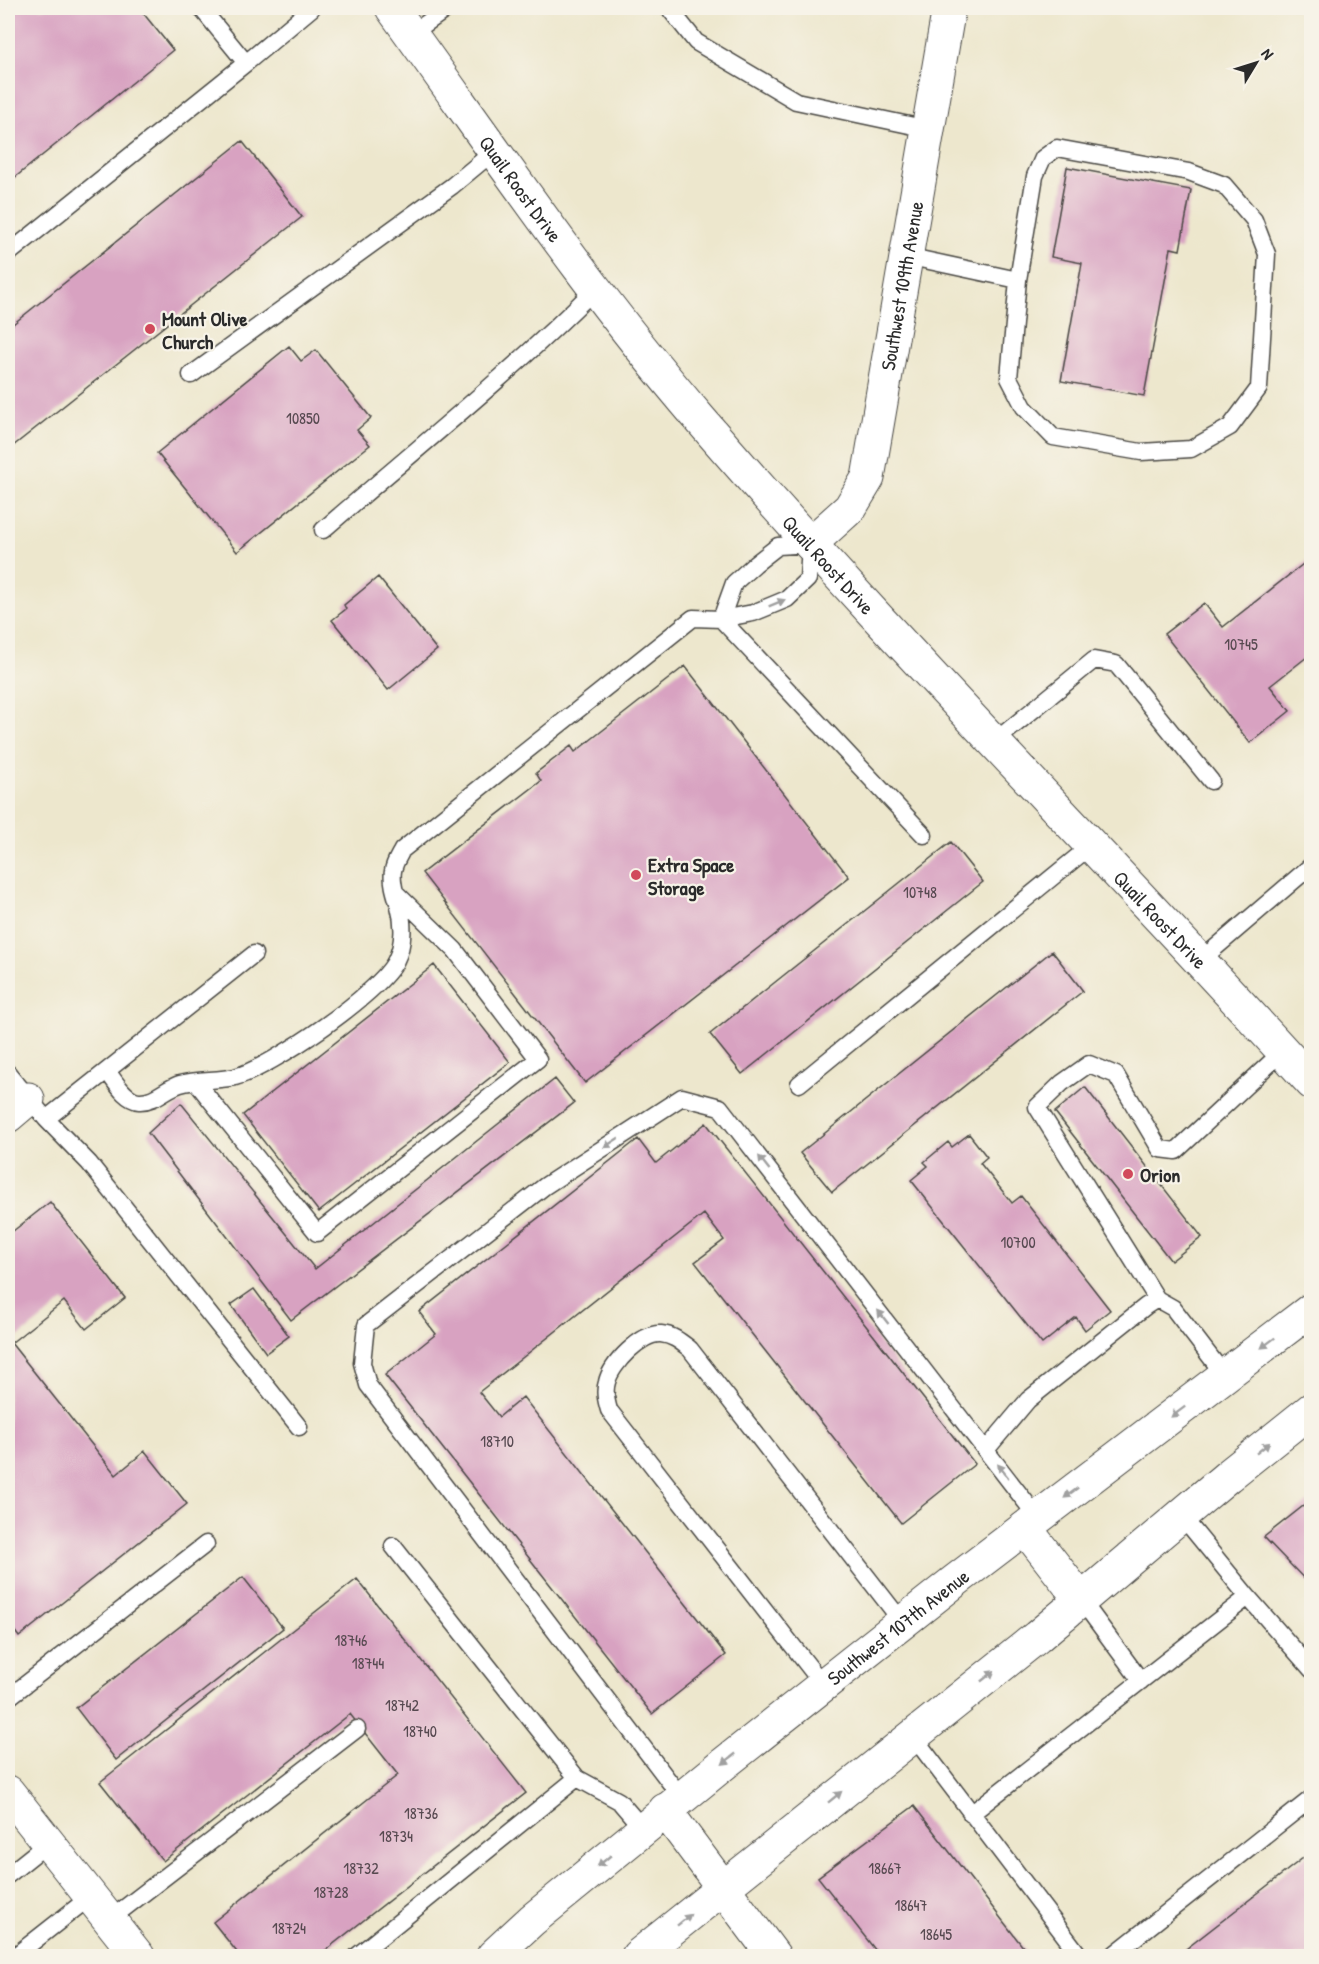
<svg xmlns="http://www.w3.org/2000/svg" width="1319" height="1964" font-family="'Patrick Hand',sans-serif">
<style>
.building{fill:#d8a2c1}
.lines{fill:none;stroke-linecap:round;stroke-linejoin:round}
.lane-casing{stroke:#484743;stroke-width:19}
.street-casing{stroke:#484743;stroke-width:35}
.secondary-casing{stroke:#484743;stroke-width:35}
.lane{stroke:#fff;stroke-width:16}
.street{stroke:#fff;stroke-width:33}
.secondary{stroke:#fff;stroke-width:33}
.oneway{fill:#a0a0a0}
.poi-dot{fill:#d1495b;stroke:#f7f3e8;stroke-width:2}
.labels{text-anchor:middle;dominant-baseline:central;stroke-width:4.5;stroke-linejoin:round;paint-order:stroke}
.number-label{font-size:16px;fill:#564950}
.street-label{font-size:20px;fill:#2b2b2b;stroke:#f7f3e8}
.poi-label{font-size:20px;font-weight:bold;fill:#2b2b2b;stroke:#f7f3e8;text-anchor:start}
</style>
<rect width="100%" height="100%" fill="#f7f3e8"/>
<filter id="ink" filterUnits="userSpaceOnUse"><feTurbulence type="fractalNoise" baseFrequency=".0167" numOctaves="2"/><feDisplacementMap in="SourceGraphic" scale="12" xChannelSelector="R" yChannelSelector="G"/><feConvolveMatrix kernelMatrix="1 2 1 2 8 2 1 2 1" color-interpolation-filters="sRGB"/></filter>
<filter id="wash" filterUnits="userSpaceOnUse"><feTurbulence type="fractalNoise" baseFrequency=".008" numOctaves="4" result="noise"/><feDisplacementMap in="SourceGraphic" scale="24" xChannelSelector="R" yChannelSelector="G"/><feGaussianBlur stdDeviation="1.35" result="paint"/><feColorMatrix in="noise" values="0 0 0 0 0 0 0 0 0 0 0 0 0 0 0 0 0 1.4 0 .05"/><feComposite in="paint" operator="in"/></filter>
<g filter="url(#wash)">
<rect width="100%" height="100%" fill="#ede7cd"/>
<g id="blocks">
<path class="building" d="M 8,8 L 139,8 L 173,50 L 8,183 Z
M 242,141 L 302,217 L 8,450 L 8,328 Z
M 1067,167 L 1191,190 L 1180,250 L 1171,248 L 1144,396 L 1061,381 L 1082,263 L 1051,257 Z
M 289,346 L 301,361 L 316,350 L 371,418 L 357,430 L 370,445 L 237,552 L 157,453 Z
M 1312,557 L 1312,653 L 1270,686 L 1290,711 L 1250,743 L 1164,634 L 1204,603 L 1223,627 Z
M 378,577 L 437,650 L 388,690 L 332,620 L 346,609 L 344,605 Z
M 685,666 L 849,877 L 585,1083 L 422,873 L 541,781 L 536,773 L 571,746 L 575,752 Z
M 951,842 L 983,882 L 742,1074 L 710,1034 Z
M 1052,951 L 1083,991 L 832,1192 L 800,1153 Z
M 434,965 L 510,1062 L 319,1212 L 243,1115 Z
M 555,1079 L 574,1103 L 291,1320 L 148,1133 L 181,1103 L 315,1269 Z
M 1085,1087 L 1202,1237 L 1171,1261 L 1055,1112 Z
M 706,1123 L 975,1464 L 901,1523 L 695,1262 L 724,1240 L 704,1214 L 479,1392 L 499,1417 L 523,1397 L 726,1655 L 652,1714 L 385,1375 L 436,1334 L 419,1312 L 638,1139 L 656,1163 Z
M 969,1134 L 987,1157 L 980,1163 L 1012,1203 L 1021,1196 L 1110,1310 L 1085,1330 L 1076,1317 L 1042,1344 L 911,1180 L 928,1166 L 924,1162 L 948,1142 L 952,1147 Z
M 50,1202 L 125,1298 L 86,1329 L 64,1301 L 11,1343 L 116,1475 L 145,1451 L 187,1504 L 19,1637 L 8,1622 L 8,1235 Z
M 254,1289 L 289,1336 L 266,1353 L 231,1305 Z
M 1312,1499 L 1312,1587 L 1264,1537 Z
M 243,1577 L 283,1628 L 116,1760 L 76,1708 Z
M 357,1579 L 526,1793 L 318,1956 L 240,1956 L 213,1922 L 398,1775 L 350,1714 L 163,1861 L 100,1782 Z
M 914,1806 L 1030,1956 L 880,1956 L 818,1877 Z
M 1312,1851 L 1312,1956 L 1177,1956 Z"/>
</g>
</g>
<g filter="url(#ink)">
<use href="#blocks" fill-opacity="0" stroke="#484743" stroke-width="1.5"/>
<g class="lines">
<defs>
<path id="lane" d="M 201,8 L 246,63 L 312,8
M 669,8 L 696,42 L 796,101 L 928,129
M 411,34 L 448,8
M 8,254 L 246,63
M 906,256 L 1018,280 L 1009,378 L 1024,407 L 1053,437 L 1141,452 L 1191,449 L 1230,427 L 1259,388 L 1267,254 L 1254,220 L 1224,185 L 1189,172 L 1057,148 L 1043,158 L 1035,176 L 1018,280
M 191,375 L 452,186 L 493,152
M 323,530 C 414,451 509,375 594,290
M 721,619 L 924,835
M 994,742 L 1094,660 L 1116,664 L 1211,781
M 1201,960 L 1312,865
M 107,1071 C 115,1081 125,1100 139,1101 C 155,1102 166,1088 180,1084 C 198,1079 217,1081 235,1077 C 270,1068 382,992 396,960 C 404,944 404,923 399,906 C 396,896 391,882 393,871 C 394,863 399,856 402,850 L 693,618 L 721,619 L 753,613 L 787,599 L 808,579 L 810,544 L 778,546 L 755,564 L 734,583 L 721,619
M 8,1073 L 46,1119 L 89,1163 L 299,1427
M 196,1082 L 317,1233 L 538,1059 L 455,950 L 395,892
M 799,1084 L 1093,844
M 46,1119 L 254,954
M 1157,1299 L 1037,1107 L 1062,1083 L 1089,1064 L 1116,1075 L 1160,1149 L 1176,1151 L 1283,1051
M 986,1450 L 1028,1400 L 1146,1306 L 1157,1299 L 1173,1308 L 1225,1376
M 1181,1515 L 1248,1597 L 1312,1670
M 393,1546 L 577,1778
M 1082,1601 L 1141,1681
M 824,1686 L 609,1410 C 606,1400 604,1391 607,1382 C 611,1364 642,1332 661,1334 C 673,1335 681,1342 690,1349 L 903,1623
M 8,1698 L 206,1544
M 913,1736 L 1080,1956
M 681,1797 L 368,1385 L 362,1363 L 366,1325 L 545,1186 L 682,1097 L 720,1107 L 1038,1518
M 971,1814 L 1248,1597
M 8,1875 L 48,1843
M 109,1920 L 357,1729
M 15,1956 L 90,1897
M 357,1956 L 577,1778 L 619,1801 L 643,1829
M 1112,1956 L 1312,1798"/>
<g id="street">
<path id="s1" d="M 810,544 L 850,508 L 868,478 L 949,8"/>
<path d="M 8,1116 L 28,1099"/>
<path d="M 8,1792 L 138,1956"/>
<path d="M 665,1810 L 774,1956"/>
</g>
<g id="secondary">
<path id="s2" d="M 392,8 C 492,146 587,288 699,418 C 895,646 1110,859 1312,1083"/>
<path d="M 1025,1528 L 1082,1601"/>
<path id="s3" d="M 493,1956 L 532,1920 L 726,1762 L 955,1581 L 1312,1309"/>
<path d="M 638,1956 L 1037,1637 L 1228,1476 L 1312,1409"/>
</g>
</defs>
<use href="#lane" class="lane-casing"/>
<use href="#street" class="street-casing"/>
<use href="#secondary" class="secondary-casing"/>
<use href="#lane" class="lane"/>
<use href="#street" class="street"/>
<use href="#secondary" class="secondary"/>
</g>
<defs><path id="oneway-solid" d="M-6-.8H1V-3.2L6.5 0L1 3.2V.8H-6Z" transform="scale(1.5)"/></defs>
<g class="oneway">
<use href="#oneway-solid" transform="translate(777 603) rotate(-22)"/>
<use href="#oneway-solid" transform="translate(611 1143) rotate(147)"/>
<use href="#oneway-solid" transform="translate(764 1163) rotate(-128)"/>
<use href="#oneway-solid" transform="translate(883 1317) rotate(-128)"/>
<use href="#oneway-solid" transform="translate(1268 1343) rotate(143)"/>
<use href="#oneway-solid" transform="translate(1178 1412) rotate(143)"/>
<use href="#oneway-solid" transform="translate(1263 1448) rotate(-39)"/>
<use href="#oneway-solid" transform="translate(1003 1471) rotate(-128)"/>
<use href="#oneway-solid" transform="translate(1071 1493) rotate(143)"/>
<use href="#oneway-solid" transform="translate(988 1676) rotate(-38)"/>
<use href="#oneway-solid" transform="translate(729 1759) rotate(142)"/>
<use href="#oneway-solid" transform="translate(835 1797) rotate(-39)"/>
<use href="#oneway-solid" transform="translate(604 1861) rotate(140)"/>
<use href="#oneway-solid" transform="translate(684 1920) rotate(-39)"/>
</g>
</g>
<g class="poi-dot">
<circle cx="150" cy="329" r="6"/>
<circle cx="636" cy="875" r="6"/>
<circle cx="1128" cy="1174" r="6"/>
</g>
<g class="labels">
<g class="number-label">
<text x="303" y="418">10850</text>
<text x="1241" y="644">10745</text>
<text x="920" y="892">10748</text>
<text x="1018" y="1242">10700</text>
<text x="497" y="1441">18710</text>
<text x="351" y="1640">18746</text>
<text x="368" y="1663">18744</text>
<text x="402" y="1705">18742</text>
<text x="420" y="1731">18740</text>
<text x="421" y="1813">18736</text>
<text x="396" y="1836">18734</text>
<text x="361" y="1868">18732</text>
<text x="885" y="1868">18667</text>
<text x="331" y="1892">18728</text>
<text x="911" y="1905">18647</text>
<text x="289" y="1928">18724</text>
<text x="936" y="1934">18645</text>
</g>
<g class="street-label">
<text stroke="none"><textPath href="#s2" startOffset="222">Quail Roost Drive</textPath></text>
<text stroke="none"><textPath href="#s1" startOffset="284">Southwest 109th Avenue</textPath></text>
<text stroke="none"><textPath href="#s2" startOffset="708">Quail Roost Drive</textPath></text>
<text stroke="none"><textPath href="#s2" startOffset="1194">Quail Roost Drive</textPath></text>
<text stroke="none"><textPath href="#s3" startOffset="522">Southwest 107th Avenue</textPath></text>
</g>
<g class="poi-label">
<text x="162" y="318">Mount Olive<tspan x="162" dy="23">Church</tspan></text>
<text x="648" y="864">Extra Space<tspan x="648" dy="23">Storage</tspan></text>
<text x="1140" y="1174">Orion</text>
</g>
</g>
<rect width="1319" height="1964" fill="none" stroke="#f7f3e8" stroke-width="30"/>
<g transform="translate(1256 63) rotate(52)" stroke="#f7f3e8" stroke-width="4.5" paint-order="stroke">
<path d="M0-4.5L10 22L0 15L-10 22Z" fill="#2b2b2b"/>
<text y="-9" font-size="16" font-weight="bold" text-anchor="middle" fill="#2b2b2b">N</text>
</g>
</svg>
